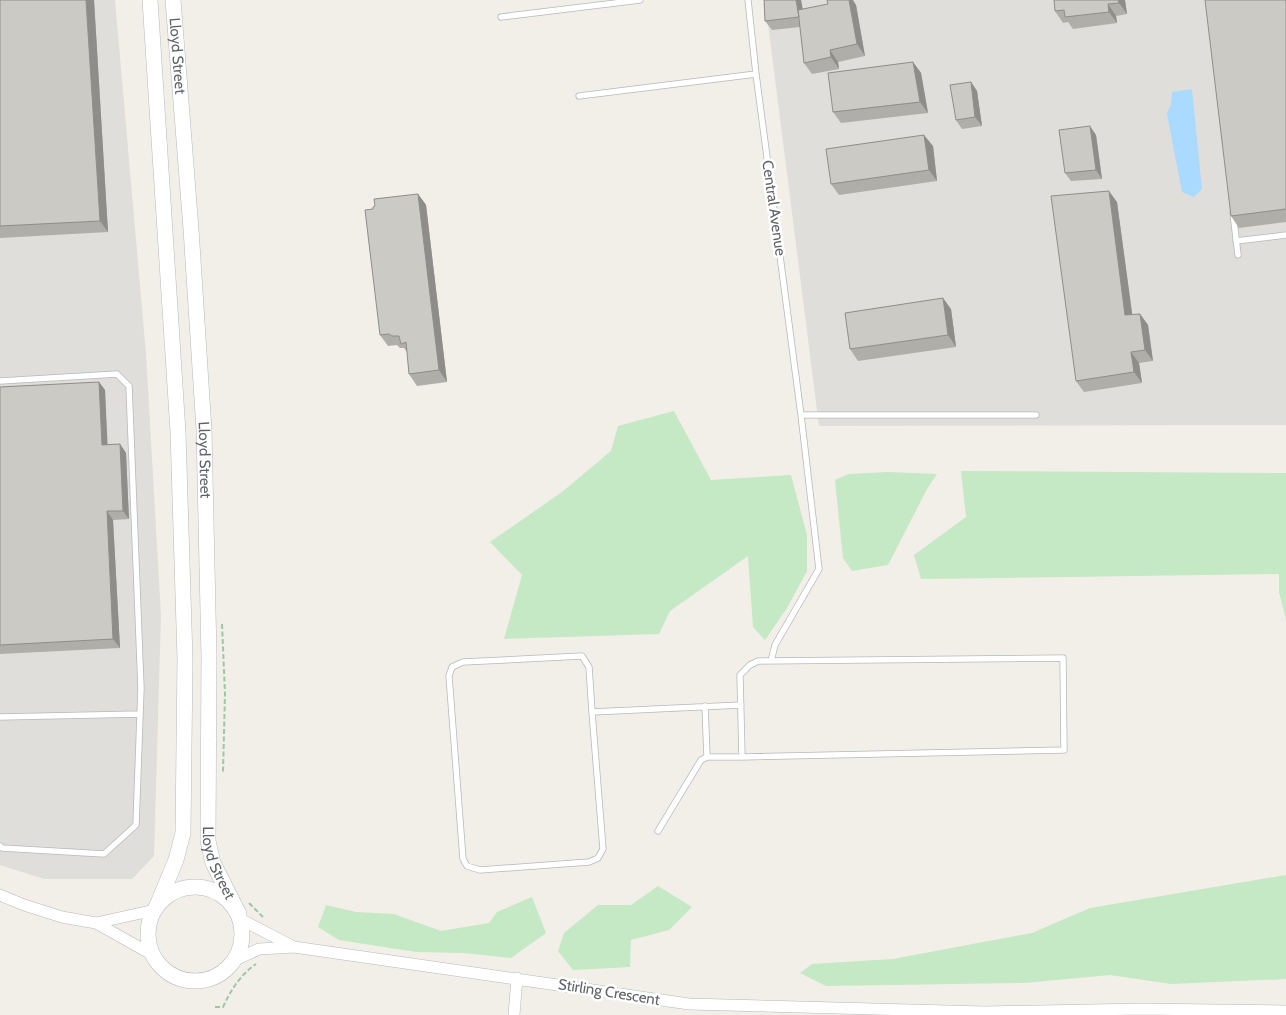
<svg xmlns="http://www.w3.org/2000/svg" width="1286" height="1015" font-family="Cabin,sans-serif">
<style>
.industrial{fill:#e0deda}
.green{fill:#c5e8c5}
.water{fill:#aadaff}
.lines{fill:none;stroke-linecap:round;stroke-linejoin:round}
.service-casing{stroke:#b5b8bc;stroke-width:7}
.minor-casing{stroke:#b5b8bc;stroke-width:12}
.secondary-casing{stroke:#b6babf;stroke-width:16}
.path{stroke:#9cc7a9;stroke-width:2;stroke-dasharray:5 2.5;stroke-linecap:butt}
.service{stroke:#fff;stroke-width:5.5}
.minor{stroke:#fff;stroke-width:11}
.secondary{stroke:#fff;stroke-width:15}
.wall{fill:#afaea9}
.shaded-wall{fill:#8f8d8a}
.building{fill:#cccac5;stroke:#8f8d8a}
.labels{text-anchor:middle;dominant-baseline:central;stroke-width:5;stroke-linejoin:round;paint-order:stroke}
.street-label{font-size:15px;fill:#5f6368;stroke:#fff}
</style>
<rect width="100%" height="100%" fill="#f1efe8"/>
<path class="industrial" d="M 0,0 L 115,0 L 146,354 L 161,615 L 154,856 L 132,879 L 44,879 L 0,865 Z
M 765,0 L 1286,0 L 1286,425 L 819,426 Z"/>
<path class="green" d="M 674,411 L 711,480 L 791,475 L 807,535 L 807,571 L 787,608 L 765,640 L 753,627 L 748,556 L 670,611 L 659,634 L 504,639 L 522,575 L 490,542 L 562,492 L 611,451 L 618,426 Z
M 961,471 L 1286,473 L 1286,620 L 1279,592 L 1279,574 L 921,579 L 914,555 L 966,517 Z
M 888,472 L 937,474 L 927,489 L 888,565 L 852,571 L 843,558 L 835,480 L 849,474 Z
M 1286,875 L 1286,979 L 1171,984 L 1110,975 L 1024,983 L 826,986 L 800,973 L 812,964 L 893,959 L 1032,933 L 1090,908 Z
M 658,886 L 692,907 L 669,930 L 631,940 L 630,967 L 573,970 L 558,951 L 564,933 L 598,905 L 631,905 Z
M 532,897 L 546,933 L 511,958 L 464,953 L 416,952 L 339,940 L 318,927 L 326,905 L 356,912 L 394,914 L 441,931 L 489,923 L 497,912 Z"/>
<path class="water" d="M 1192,89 L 1202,189 L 1194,197 L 1182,192 L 1167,114 L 1171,104 L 1172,92 Z"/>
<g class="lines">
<defs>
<path id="service" d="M 748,0 L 756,74 L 801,415 L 819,569 L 775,645 L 771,661
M 501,17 L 640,0
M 579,96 L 756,74
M 1233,213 L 1238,255
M 1236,241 L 1286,235
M 0,381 L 117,374 L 129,386 L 141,688 L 136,825 L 104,854 L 2,848 L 0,846
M 801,415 L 1036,415
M 705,706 L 707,757
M 592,712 L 603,849 L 598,858 L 589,862 L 480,870 L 467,866 L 463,859 L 449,676 L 452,667 L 463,662 L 582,656 L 589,667 L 592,712 L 741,705
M 0,717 L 140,714
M 658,831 L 701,760 L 707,757 L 742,757 L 1064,750 L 1063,658 L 758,661 L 750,665 L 740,675 L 742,757"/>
<path id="minor" d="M 0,895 L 24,905 L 62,917 L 96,923 L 153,955
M 240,919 L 294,947
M 96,923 L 155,910
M 235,960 L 259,949 L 294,947 L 689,1004 L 985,1012 L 1141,1009 L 1286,1011
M 514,1015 L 517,978"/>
<g id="secondary">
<path d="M 150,0 L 178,432 L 185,659 L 183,833 L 176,860 L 156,908"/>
<path id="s1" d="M 173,0 L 191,229 L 204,430 L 209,656 L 208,841 L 213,863 L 239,914"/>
<circle cx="195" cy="934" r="47"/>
</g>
</defs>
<use href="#service" class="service-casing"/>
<use href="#minor" class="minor-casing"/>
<use href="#secondary" class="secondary-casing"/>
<path class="path" d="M 222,624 L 225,694 L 223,772
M 249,903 L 263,917
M 215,1007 L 223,1007 C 231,990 240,975 256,964"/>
<use href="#service" class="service"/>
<use href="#minor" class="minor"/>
<use href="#secondary" class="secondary"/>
</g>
<path class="wall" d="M 0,0 L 94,0 L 108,232 L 0,238 Z
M 764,0 L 801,0 L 803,9 L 856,5 L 865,56 L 838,62 L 839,69 L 812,74 L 804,63 L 800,27 L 772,30 L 765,21 Z
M 1125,0 L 1127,14 L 1116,16 L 1117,23 L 1073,29 L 1068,22 L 1063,23 L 1055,11 Z
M 1286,0 L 1286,222 L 1239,228 L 1231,216 Z
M 913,62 L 921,73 L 928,113 L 841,123 L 833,112 Z
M 971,82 L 977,91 L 982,126 L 962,129 L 956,120 Z
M 1096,135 L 1102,179 L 1071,181 L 1065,173 Z
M 933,146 L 937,181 L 839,195 L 831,184 Z
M 418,194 L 426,205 L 447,382 L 417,386 L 409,374 L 407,352 L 404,348 L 400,348 L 397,345 L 388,346 L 380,335 L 373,209 Z
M 1117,202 L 1132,315 L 1140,314 L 1148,325 L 1153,361 L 1139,363 L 1142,383 L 1084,392 L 1076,381 Z
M 951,309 L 956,347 L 858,361 L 850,349 Z
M 99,382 L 105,390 L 107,445 L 120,444 L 126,453 L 129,519 L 113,520 L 120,648 L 0,654 L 0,387 Z"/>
<path class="shaded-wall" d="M 86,0 L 94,0 L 108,232 L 100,221 Z
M 796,0 L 801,0 L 805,26 L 799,17 Z
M 849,0 L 853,0 L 856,5 L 865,56 L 857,44 Z
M 1118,0 L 1125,0 L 1127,14 L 1119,3 Z
M 1108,4 L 1116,16 L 1117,23 L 1109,12 Z
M 830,50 L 838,62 L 839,69 L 831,57 Z
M 913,62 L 921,73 L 928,113 L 920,102 Z
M 971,82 L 977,91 L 982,126 L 975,117 Z
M 1090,126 L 1096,135 L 1102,179 L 1096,170 Z
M 924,135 L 933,146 L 937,181 L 929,170 Z
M 1109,191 L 1117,202 L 1134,327 L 1125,315 Z
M 418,194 L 426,205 L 447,382 L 439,370 Z
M 943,298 L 951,309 L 956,347 L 948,335 Z
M 1140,314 L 1148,325 L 1153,361 L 1145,350 Z
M 1131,352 L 1139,363 L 1142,383 L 1134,372 Z
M 99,382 L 105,390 L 108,454 L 102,445 Z
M 120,444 L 126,453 L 129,519 L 123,511 Z
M 107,511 L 113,520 L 120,648 L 113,639 Z"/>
<path class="building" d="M 0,0 L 86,0 L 100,221 L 0,226 Z
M 764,0 L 796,0 L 799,17 L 765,21 Z
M 827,0 L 849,0 L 857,44 L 830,50 L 831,57 L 804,63 L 798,10 L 828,4 Z
M 1054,0 L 1118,0 L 1119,3 L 1108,4 L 1109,12 L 1065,17 L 1064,10 L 1055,11 Z
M 1205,0 L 1286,0 L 1286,209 L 1231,216 Z
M 913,62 L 920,102 L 833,112 L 828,73 Z
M 971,82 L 975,117 L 956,120 L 950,85 Z
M 1090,126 L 1096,170 L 1065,173 L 1059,130 Z
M 924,135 L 929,170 L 831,184 L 826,149 Z
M 1109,191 L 1125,315 L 1140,314 L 1145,350 L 1131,352 L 1134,372 L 1076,381 L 1051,196 Z
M 418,194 L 439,370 L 409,374 L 406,342 L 401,344 L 399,336 L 392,336 L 389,334 L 380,335 L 365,210 L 373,209 L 373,207 L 375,206 L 374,199 Z
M 943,298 L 948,335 L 850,349 L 845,313 Z
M 99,382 L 102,445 L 120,444 L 123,511 L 107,511 L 113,639 L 0,645 L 0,387 Z"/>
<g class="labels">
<g class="street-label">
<text stroke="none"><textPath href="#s1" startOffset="56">Lloyd Street</textPath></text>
<text transform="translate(774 208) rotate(82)">Central Avenue</text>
<text stroke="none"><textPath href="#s1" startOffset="461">Lloyd Street</textPath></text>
<text stroke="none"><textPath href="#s1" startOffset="866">Lloyd Street</textPath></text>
<text transform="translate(609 992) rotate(9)">Stirling Crescent</text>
</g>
</g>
</svg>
